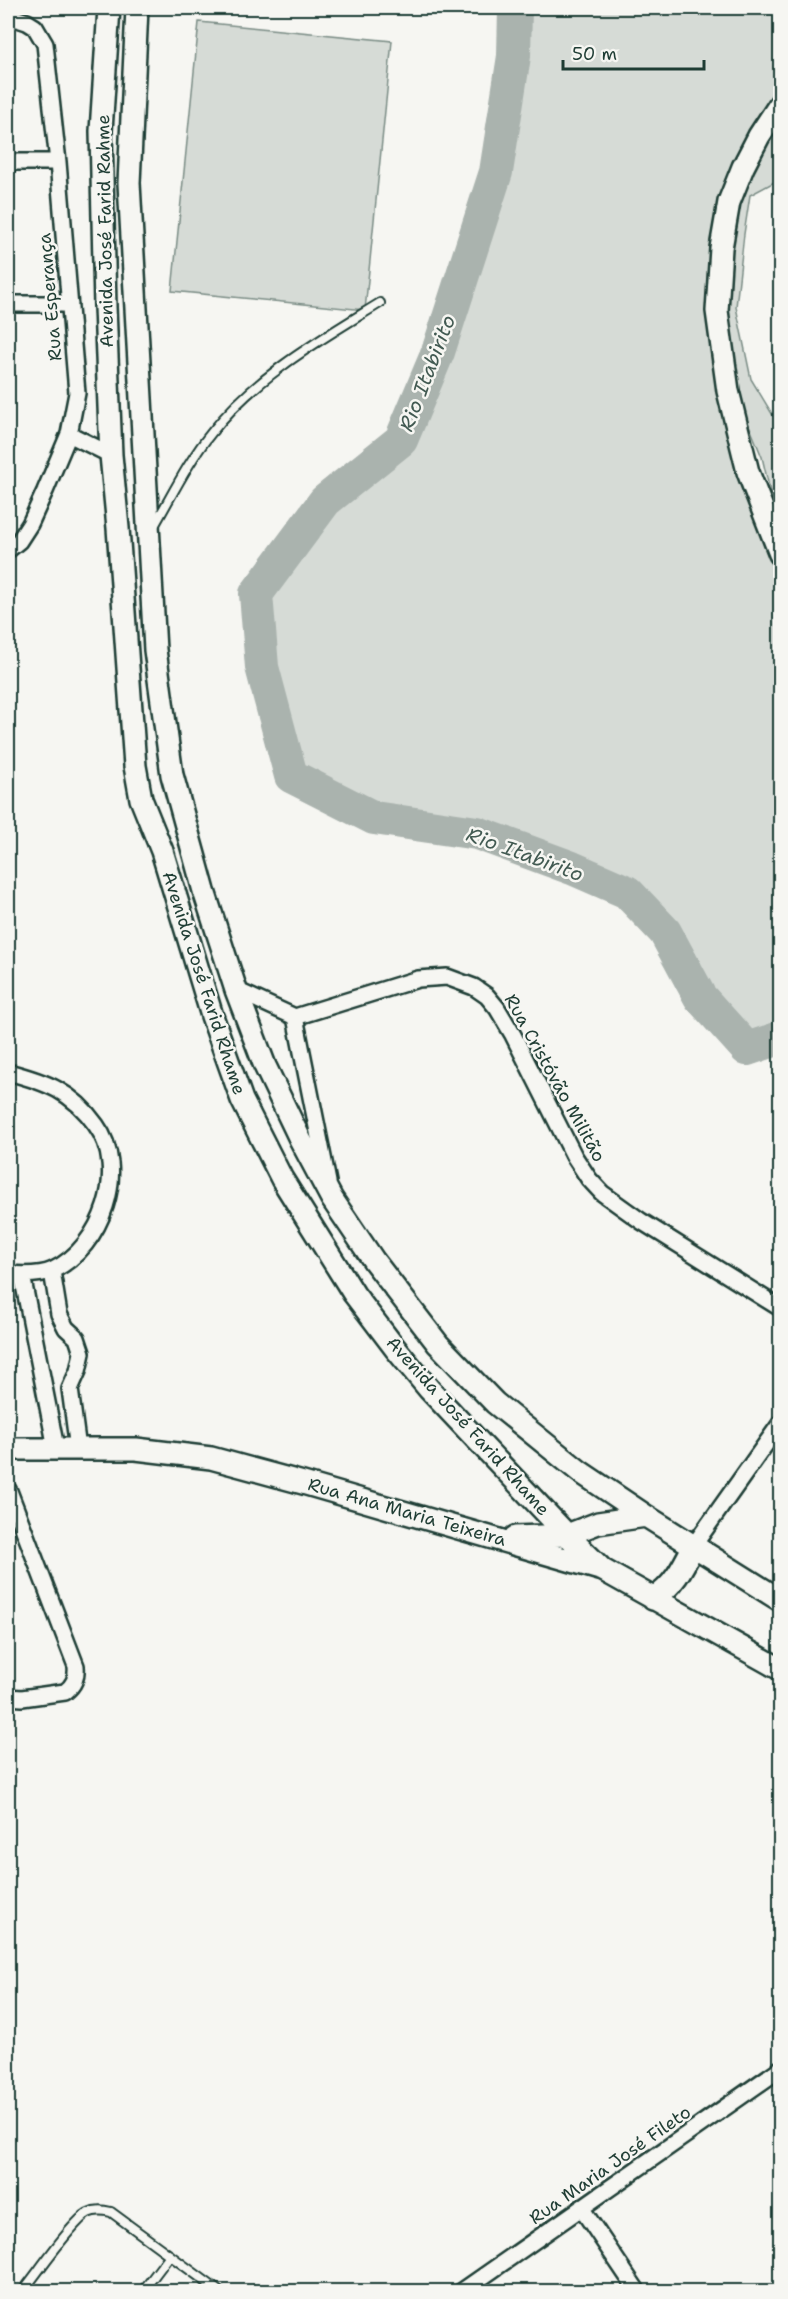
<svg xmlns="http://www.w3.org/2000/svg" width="788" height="2299" font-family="'Shantell Sans',sans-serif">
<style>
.green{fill:#d6dbd6;stroke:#7a8c85;stroke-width:1.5;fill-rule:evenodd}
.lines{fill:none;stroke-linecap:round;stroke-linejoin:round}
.river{stroke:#aab3ae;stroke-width:34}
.lane-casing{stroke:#1f3d34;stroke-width:12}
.street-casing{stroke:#1f3d34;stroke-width:20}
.secondary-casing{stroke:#1f3d34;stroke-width:26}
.lane{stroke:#f6f6f2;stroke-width:8}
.street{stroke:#f6f6f2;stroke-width:15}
.secondary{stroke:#f6f6f2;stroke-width:21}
.labels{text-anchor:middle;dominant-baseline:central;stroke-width:5;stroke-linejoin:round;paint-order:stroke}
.street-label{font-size:18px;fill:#1f3d34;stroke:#f6f6f2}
.water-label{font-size:20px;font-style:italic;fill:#425a52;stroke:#f6f6f2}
</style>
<rect width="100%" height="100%" fill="#f6f6f2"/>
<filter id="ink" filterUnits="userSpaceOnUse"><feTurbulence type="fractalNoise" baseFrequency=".0167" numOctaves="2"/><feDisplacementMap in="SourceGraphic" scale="12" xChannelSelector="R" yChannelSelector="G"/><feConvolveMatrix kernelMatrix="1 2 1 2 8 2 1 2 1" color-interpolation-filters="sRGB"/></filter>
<g filter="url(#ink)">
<path class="green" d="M 515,8 L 780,8 L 780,179 L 750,195 L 744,234 L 736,307 L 751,379 L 780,427 L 780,534 L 762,457 L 744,413 L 748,480 L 780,571 L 780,1038 L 747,1049 L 700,997 L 665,932 L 627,892 L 572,868 L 477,833 L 374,818 L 291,776 L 262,667 L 256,594 L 325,501 L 401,440 L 438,352 L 496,172 L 514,56 ZM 710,281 L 717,360 L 706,317 Z
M 199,22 L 392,41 L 365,310 L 172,291 Z"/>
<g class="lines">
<path class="river" d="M 515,8 L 514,56 L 496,172 L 438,352 L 401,440 L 325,501 L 256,594 L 262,667 L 291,776 L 374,818 L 477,833 L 572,868 L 627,892 L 665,932 L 700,997 L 747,1049 L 780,1038"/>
<defs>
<path id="lane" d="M 154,526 C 172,495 189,460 212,432 C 256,376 320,340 380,303
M 22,2292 C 36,2275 72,2222 88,2213 C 96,2209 103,2210 111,2212 L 220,2292
M 142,2292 L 170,2255"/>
<path id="street" d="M 8,16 L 27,22 L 35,27 L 45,44 L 58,162 L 77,393 L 69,434 L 45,491 L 30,524 L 19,541 L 8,550
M 8,162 L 58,162
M 8,304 L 70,304
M 69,434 L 111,455
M 236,990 L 295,1017 L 418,979 L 447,977 L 474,987 L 487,996 L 497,1008 L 513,1035 L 574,1156 L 589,1179 L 602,1193 L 641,1221 L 780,1308
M 295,1017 L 328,1182
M 8,1072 C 46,1082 72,1091 96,1125 C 129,1170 102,1247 53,1270 C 40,1276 21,1275 8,1274
M 52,1271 L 59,1314 L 66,1328 L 77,1338 L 82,1353 L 78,1371 L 70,1389 L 78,1449
M 22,1275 L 56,1448
M 694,1545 L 780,1424
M 8,1697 L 22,1698 L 65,1692 C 74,1685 77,1678 76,1666 L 9,1491
M 582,2209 L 638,2292
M 461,2292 L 780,2069"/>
<path id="secondary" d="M 109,8 L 101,131 L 105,307 L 111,455 L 118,528 L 135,766 L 141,799 L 162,851 L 212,1016 L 242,1100 L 282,1179 L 354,1294 L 395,1348 L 429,1389 L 567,1535 L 603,1570
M 137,8 L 129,183 L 155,650 L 172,775 L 204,891 L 236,990 L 265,1066 L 300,1139 L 332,1199 L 374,1261 L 438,1344 L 495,1403 L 579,1471 L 646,1516 L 780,1600
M 780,104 L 759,136 L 743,167 L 729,202 L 721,248 L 717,311 L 728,391 L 748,472 L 780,554
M 8,1449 L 136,1449 L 211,1458 L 303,1483 L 603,1570 L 780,1669
M 515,1537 L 567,1535 L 598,1523 L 646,1516
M 653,1599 C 674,1586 683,1567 694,1545"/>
</defs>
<use href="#lane" class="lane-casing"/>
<use href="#street" class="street-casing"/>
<use href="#secondary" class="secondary-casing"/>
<use href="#lane" class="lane"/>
<use href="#street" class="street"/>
<use href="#secondary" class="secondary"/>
</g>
</g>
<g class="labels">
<g class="street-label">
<text transform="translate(105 231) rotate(-91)">Avenida José Farid Rahme</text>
<text transform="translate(50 297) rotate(-95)">Rua Esperança</text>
<text transform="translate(204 983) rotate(72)">Avenida José Farid Rhame</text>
<text transform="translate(555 1078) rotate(61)">Rua Cristóvão Militão</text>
<text transform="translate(468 1426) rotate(48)">Avenida José Farid Rhame</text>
<text transform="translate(407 1512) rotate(16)">Rua Ana Maria Teixeira</text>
<text transform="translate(610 2165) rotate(-35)">Rua Maria José Fileto</text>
</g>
<g class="water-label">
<text transform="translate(427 373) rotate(-69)">Rio Itabirito</text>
<text transform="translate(525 854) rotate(20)">Rio Itabirito</text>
</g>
</g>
<rect width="788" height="2299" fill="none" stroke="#f6f6f2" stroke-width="30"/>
<rect x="15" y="15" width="758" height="2269" fill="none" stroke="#1f3d34" stroke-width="2" filter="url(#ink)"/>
<path d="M563 60v9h141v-9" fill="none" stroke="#1f3d34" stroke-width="3"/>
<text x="572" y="60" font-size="18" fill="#1f3d34" stroke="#f6f6f2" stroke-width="4.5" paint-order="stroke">50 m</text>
</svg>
